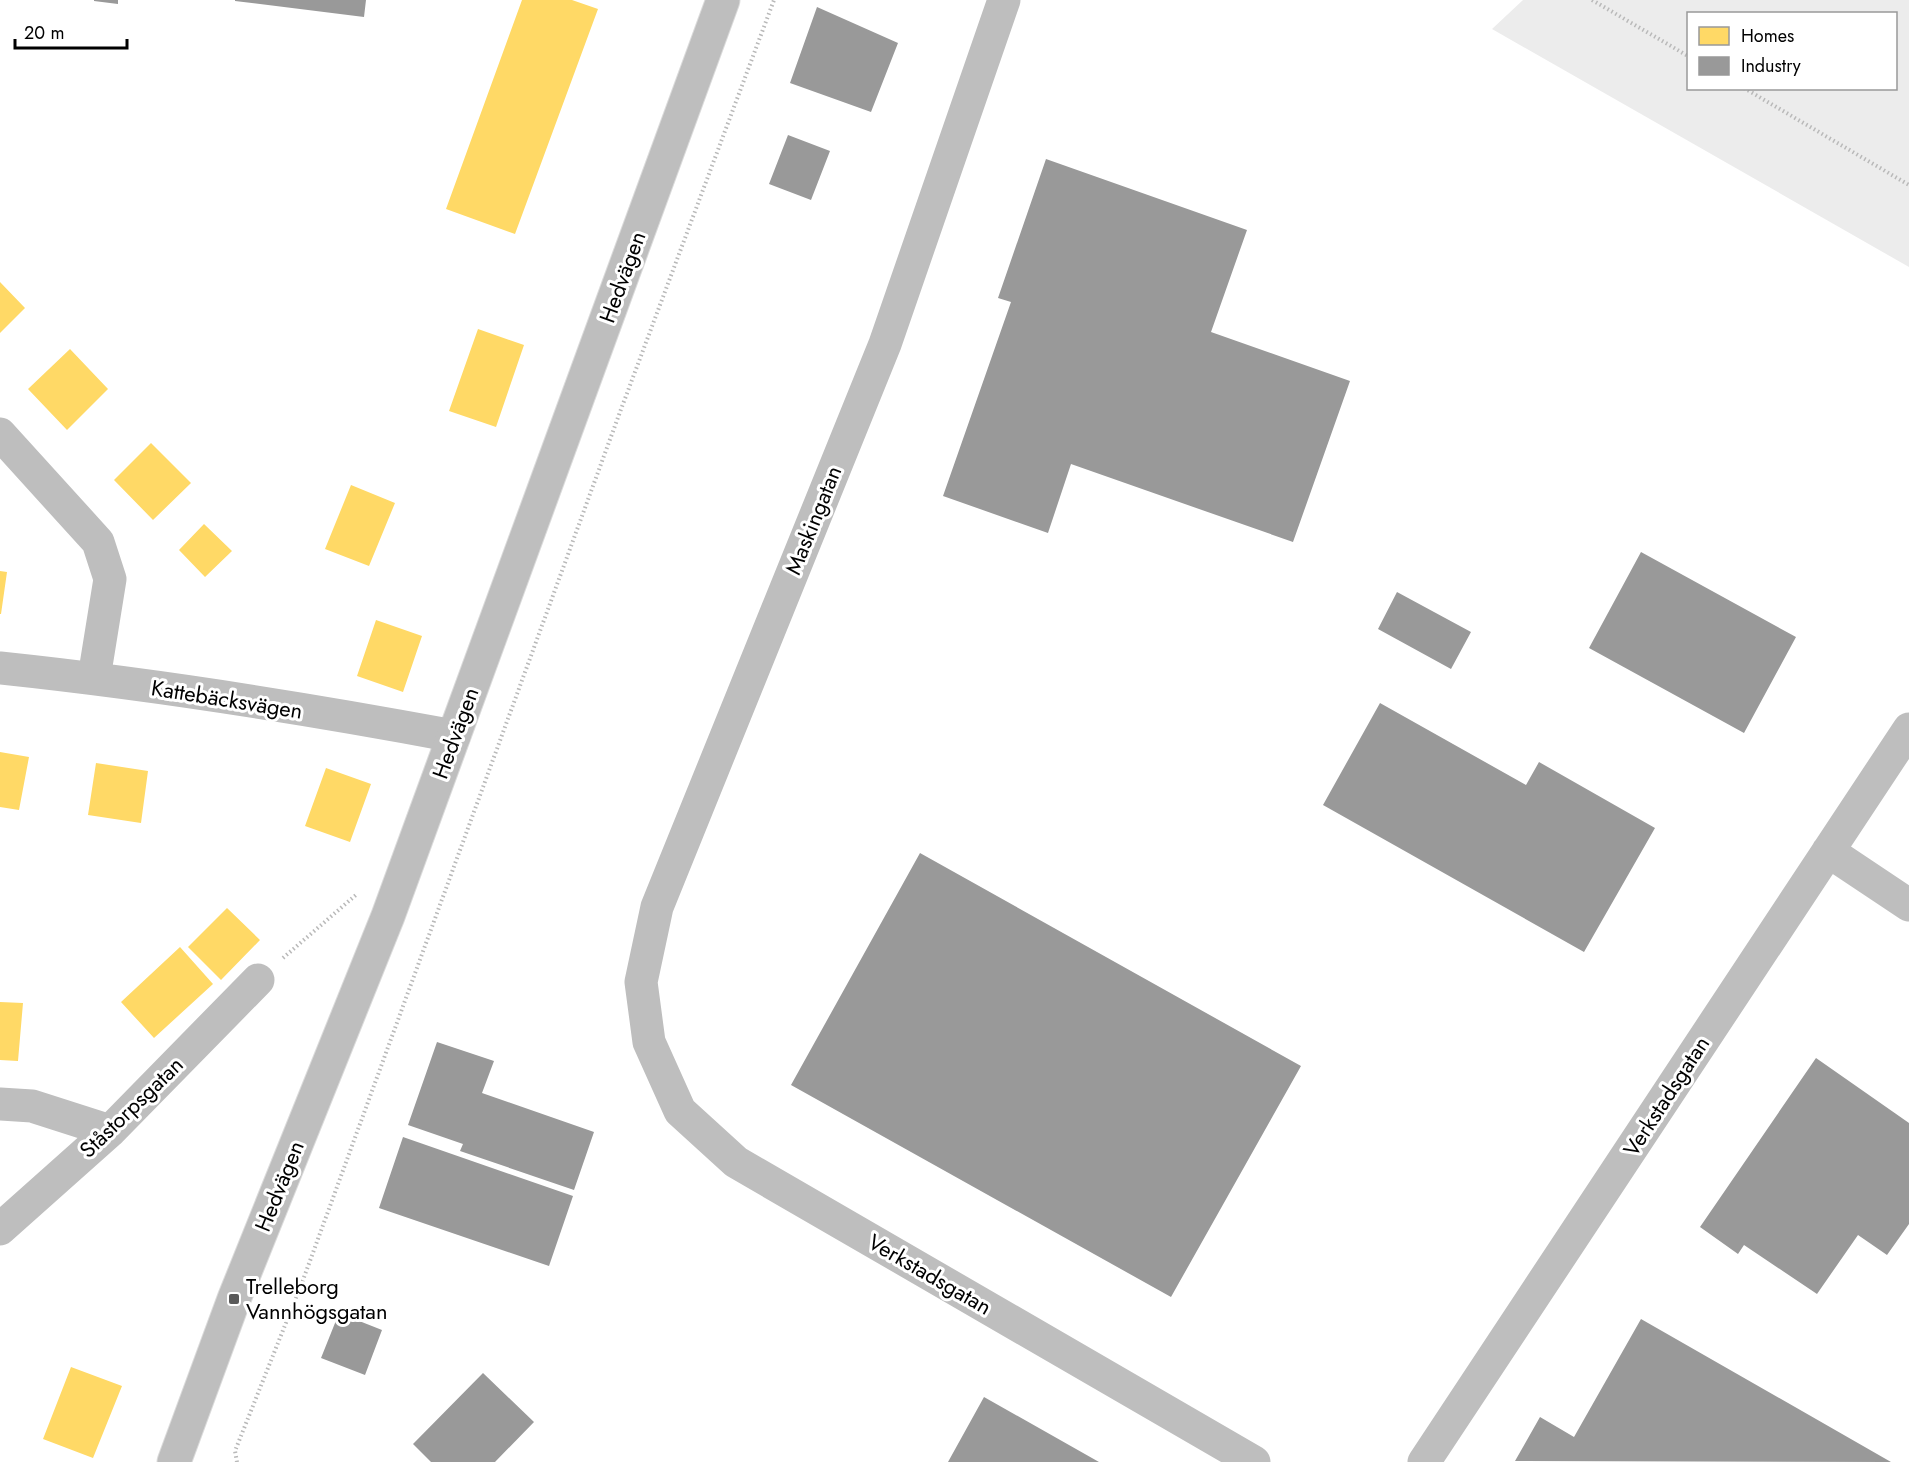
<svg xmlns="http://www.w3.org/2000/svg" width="1909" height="1462" font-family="Jost,sans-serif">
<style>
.green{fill:#ececec;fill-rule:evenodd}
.homes{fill:#ffd966}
.industry{fill:#999}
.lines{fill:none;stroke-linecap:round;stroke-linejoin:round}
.major-casing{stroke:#dbdbdb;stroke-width:35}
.path{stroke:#b9b9b9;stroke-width:4;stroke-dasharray:1.5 3;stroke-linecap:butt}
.minor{stroke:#bebebe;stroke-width:33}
.major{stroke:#bebebe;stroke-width:33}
.poi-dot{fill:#595959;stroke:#fff;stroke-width:2}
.labels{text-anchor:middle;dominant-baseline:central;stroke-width:6;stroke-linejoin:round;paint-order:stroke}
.street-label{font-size:22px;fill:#000;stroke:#fff}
.poi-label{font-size:22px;fill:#000;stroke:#fff;text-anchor:start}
</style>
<rect width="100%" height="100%" fill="#fff"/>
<path class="green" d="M 1523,0 L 1909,0 L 1909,267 L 1492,29 ZM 1688,14 L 1896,14 L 1896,88 L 1688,88 Z"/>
<path class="homes" d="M 522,0 L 572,0 L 598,9 L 515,234 L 446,209 Z
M 0,282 L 25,308 L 0,333 Z
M 478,329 L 524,345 L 496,427 L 449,411 Z
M 70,349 L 108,389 L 67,430 L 28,389 Z
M 151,443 L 191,483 L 153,520 L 114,480 Z
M 351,485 L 395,503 L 369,566 L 325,549 Z
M 204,524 L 232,551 L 205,577 L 179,550 Z
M 0,571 L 7,572 L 1,614 L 0,614 Z
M 376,620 L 422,636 L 403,692 L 357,676 Z
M 0,752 L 29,757 L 19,810 L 0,807 Z
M 96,763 L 148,771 L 141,823 L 88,815 Z
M 326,768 L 371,784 L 350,842 L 305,826 Z
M 227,908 L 260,940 L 221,980 L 188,947 Z
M 180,947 L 213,984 L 154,1038 L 121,1002 Z
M 0,1002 L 23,1003 L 18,1061 L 0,1060 Z
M 71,1367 L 122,1386 L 93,1458 L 43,1439 Z"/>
<path class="industry" d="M 94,0 L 118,0 L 118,4 L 94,1 Z
M 235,0 L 366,0 L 364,17 L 235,1 Z
M 817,7 L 898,43 L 871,112 L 790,83 Z
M 788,135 L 830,151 L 811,200 L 769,184 Z
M 1046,159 L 1247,230 L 1211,332 L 1350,381 L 1293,542 L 1071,464 L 1048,533 L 943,496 L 1011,302 L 998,298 Z
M 1641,552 L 1796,637 L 1744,733 L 1589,648 Z
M 1397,592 L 1471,632 L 1451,669 L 1378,629 Z
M 1380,703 L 1526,785 L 1539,762 L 1655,828 L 1584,952 L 1323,805 Z
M 920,853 L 1301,1066 L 1171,1297 L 791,1085 Z
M 437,1042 L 494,1061 L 482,1093 L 594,1132 L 574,1190 L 460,1151 L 463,1144 L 408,1125 Z
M 1816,1058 L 1909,1123 L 1909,1224 L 1887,1255 L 1858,1235 L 1817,1294 L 1744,1245 L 1738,1254 L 1700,1227 Z
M 403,1137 L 573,1196 L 549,1266 L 379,1208 Z
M 339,1313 L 382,1330 L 365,1375 L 321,1358 Z
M 1641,1319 L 1891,1462 L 1515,1461 L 1540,1417 L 1574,1437 Z
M 483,1373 L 534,1422 L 495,1462 L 431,1462 L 413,1444 Z
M 984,1397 L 1099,1462 L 948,1462 Z"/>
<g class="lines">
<defs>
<path id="major" d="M 174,1462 L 234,1299 L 388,916 L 723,0"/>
</defs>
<use href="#major" class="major-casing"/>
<path class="path" d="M 1592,0 L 1688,56
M 1744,88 L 1909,185
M 283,958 L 357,894
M 237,1462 L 235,1451 L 303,1280 L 620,412 L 774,0"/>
<path class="minor" d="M 1004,0 L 885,344 L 657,907 L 641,982 L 649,1042 L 680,1111 L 736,1162 L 1254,1462
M 0,434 L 98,542 L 110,579 L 94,678
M 0,668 C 152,684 304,708 454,736
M 1828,851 L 1909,905
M 0,1104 L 32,1106 L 110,1131
M 0,1229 L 110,1131 L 258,980
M 1424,1462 L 1909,729"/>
<use href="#major" class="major"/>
</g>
<rect class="poi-dot" x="228" y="1293" width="12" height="12" rx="3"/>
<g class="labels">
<g class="street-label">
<text transform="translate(622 277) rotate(-70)">Hedvägen</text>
<text transform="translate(813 520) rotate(-68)">Maskingatan</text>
<text transform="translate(227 699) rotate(9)">Kattebäcksvägen</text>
<text transform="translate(455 733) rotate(-70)">Hedvägen</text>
<text transform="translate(1666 1096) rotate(-57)">Verkstadsgatan</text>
<text transform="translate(131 1107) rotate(-44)">Ståstorpsgatan</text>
<text transform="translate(279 1186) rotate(-68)">Hedvägen</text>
<text transform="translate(930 1274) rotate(30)">Verkstadsgatan</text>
</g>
<g class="poi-label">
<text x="246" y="1286">Trelleborg<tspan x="246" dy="25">Vannhögsgatan</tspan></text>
</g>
</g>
<rect x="1687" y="12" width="210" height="78" fill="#ffffff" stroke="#999999" stroke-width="1.5"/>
<rect x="1699" y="27" width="30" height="18" fill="#ffd966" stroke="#999999" stroke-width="1.5"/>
<text x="1741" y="42" font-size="18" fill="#000000">Homes</text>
<rect x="1699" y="57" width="30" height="18" fill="#999999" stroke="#999999" stroke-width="1.5"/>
<text x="1741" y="72" font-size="18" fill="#000000">Industry</text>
<path d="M15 39v9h112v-9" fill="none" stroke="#000000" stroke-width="3"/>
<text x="24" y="39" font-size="18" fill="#000000" stroke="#ffffff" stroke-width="4.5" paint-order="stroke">20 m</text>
</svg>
